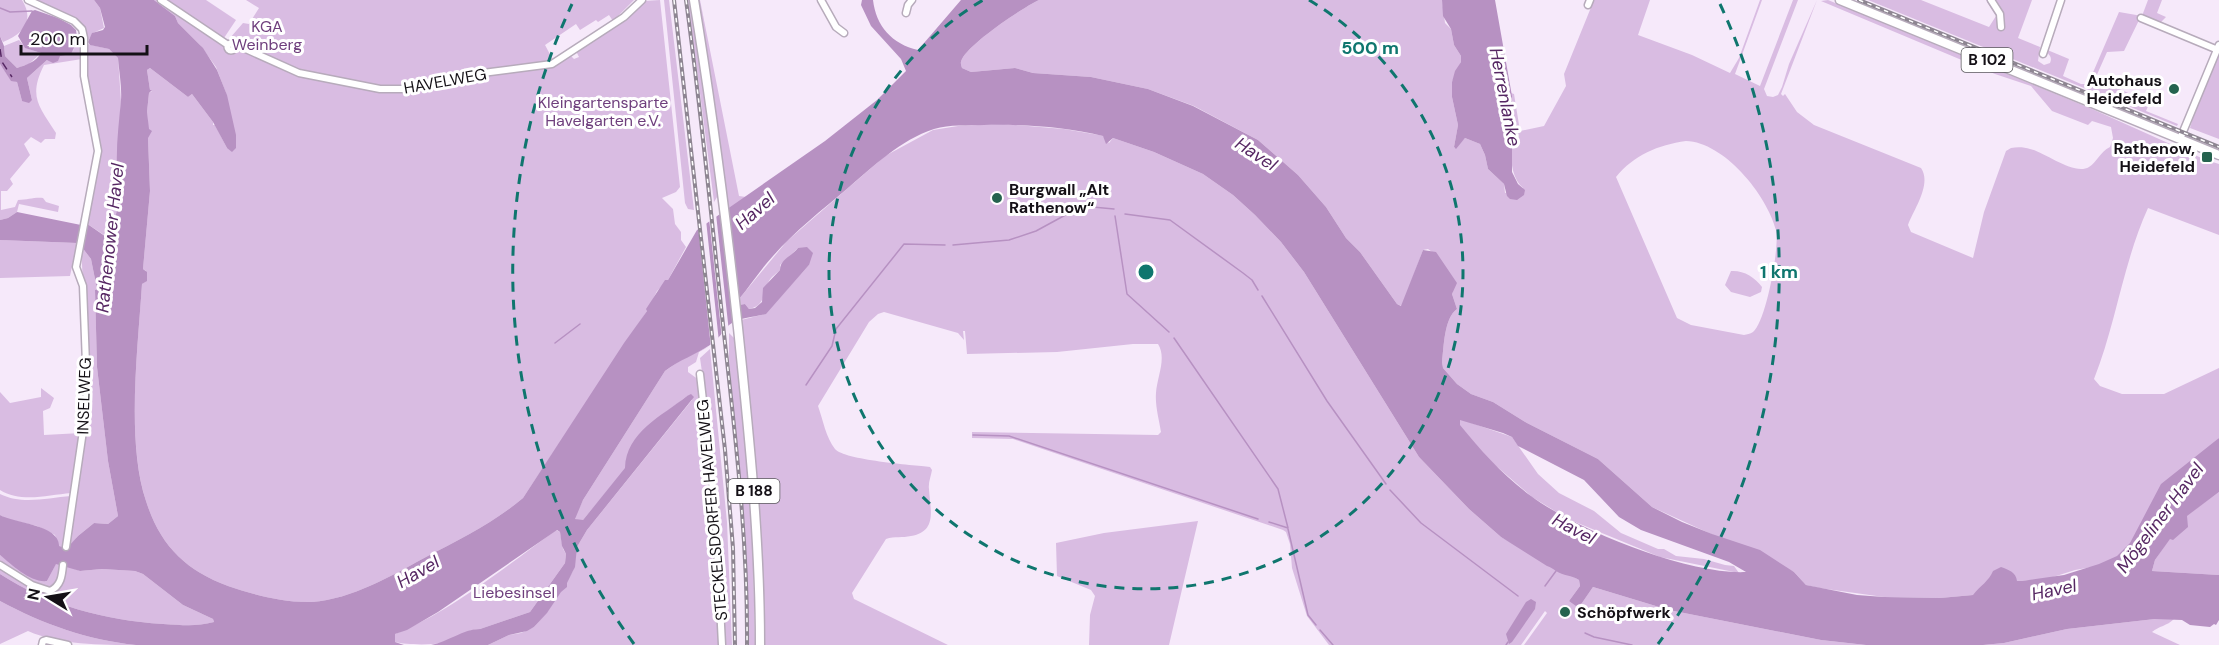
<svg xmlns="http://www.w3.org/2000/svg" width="2219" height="645" font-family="'DM Sans',sans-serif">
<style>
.green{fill:#d9bce2;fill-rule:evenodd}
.water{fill:#b791c2;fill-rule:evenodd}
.pier{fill:#f6e9fa}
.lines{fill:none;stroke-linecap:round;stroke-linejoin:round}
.stream{stroke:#b791c2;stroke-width:1.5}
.ferry{stroke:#562763;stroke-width:1.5;stroke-dasharray:8 6;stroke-linecap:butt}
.minor-casing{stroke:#b7abbb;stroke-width:9}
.major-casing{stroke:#b7abbb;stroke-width:11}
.minor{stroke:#fff;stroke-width:6}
.major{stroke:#fff;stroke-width:8}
.rail-casing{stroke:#8e8692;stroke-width:4}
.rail{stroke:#fff;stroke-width:1.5;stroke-dasharray:4.5;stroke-linecap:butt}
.ring{fill:none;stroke:#0f766e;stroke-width:3;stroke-dasharray:10 8}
.poi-dot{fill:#25634f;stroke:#fff;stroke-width:2}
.labels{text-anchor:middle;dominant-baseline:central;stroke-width:6;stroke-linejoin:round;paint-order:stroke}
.shield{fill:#fff;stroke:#5a585c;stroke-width:1.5}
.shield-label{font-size:15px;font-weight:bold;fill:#141016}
.park-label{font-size:16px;fill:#6f3f7d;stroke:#fff}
.poi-label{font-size:16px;font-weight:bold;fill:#141016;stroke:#fff;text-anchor:end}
.street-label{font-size:16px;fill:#141016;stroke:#fff}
.water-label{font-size:18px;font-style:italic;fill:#562763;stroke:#fff}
.centre{fill:#0f766e;stroke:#fff;stroke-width:3}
.ring-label{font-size:18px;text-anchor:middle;font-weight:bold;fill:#0f766e;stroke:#fff;stroke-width:6;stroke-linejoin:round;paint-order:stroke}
</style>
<rect width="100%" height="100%" fill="#f6e9fa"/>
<path class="green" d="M 0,0 L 22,0 C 35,21 23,34 3,42 L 0,36 Z
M 34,0 L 94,0 L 100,8 L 104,28 L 93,33 L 88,41 L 84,27 L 78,20 Z
M 154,0 L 158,0 L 224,45 L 229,53 L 237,48 L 296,74 L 378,90 L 409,85 L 391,87 L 373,85 L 295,70 L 231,41 L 230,38 L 243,23 L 249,24 L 259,8 L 246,0 L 634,0 L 613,21 L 609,15 L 598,22 L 596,20 L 580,30 L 576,24 L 545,45 L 553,60 L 549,62 L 551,67 L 570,55 L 574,59 L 579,57 L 576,51 L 644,1 L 660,0 L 680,187 L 676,192 L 662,198 L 673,209 L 675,224 L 681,232 L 681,240 L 686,247 L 668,280 L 657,291 L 647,311 L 523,498 C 493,523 460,539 426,557 C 391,576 352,599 312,602 C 284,603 254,595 228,586 C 185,570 160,545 146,501 C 126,441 138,347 142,284 L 146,281 L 146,271 L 143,269 L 150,191 L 147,112 L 149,93 L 152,91 L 150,90 L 147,70 L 150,68 L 188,97 L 192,94 L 213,122 L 213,125 L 215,125 L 227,148 L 236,148 L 226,93 L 216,67 L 200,45 L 178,23 L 175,16 Z
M 165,0 L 206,0 L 236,20 L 224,38 L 221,38 Z
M 664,0 L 669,0 L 694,210 L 688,209 L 685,203 Z
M 688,0 L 690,0 L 708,109 L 719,194 L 714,202 Z
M 697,0 L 700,0 L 739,196 L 746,197 L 729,209 Z
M 1039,0 L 1442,0 L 1445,23 L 1451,29 L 1454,45 L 1461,56 L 1461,62 L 1452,82 L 1452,97 L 1458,125 L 1454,147 L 1455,148 L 1465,138 L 1480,144 L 1485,155 L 1488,169 L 1504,184 L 1505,193 L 1523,188 C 1501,169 1517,120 1511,93 L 1514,94 L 1520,131 L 1544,126 L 1566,86 L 1564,74 L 1594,0 L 1650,0 L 1638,35 L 1692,55 L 1730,73 L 1739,58 L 1760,0 L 1762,0 L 1735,74 L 1760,86 L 1793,0 L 1798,0 L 1764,89 L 1767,96 L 1773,97 L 1778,95 L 1782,87 L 1789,64 L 1817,0 L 1781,94 L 1783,96 L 1785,94 L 1797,112 L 1814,125 L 1921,168 C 1932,184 1914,209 1908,225 L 1911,232 L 1973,258 L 1984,212 L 2006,151 L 2011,148 C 2017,147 2024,147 2030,149 C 2045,152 2074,176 2089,167 C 2097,162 2100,152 2110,147 L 2113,138 L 2111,127 L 2092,121 L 2088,125 L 2052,111 L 2031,86 L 1995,74 L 1821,1 L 1828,0 L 2092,109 L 2206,160 L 2219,164 L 2219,235 L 2148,208 C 2123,263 2116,324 2094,379 L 2100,386 L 2122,394 L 2164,394 L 2219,368 L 2219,438 L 2115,563 L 2075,570 L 2050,578 L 2022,581 L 2009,581 L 1973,595 L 1940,598 L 1884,597 L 1819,588 L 1806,585 L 1794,572 L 1652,507 L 1598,459 L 1527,423 L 1493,402 L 1471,394 L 1457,384 L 1443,368 L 1442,362 C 1444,347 1444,318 1457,309 L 1452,294 L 1454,287 L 1432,252 L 1428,249 L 1423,250 L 1402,306 L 1397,304 L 1360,252 L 1346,238 L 1326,207 L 1298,175 L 1258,140 L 1194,106 L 1148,89 L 1091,77 L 1033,73 L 1015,68 L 971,72 L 962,68 C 961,64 960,63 962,59 C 970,43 1022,8 1039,0 ZM 1686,141 C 1724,142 1767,195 1776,230 C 1780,246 1766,322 1753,332 C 1750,334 1747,334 1744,335 L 1691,325 L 1677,318 L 1616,177 C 1634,155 1658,145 1686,141 Z
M 1868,0 L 1921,0 L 1989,27 L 1996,16 L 1986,0 L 2032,0 L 2018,38 L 2040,47 L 2038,61 L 2044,65 L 2050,63 C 2053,56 2048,55 2045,49 L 2069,59 L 2063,76 L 2081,84 L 2088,84 L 2119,12 L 2142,16 L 2148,0 L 2162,0 L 2157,13 L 2166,17 L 2159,24 L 2141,16 L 2124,51 L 2107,52 L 2095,79 L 2150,102 L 2146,111 L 2178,124 L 2177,126 Z
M 19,40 L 26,48 L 41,53 L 29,64 L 17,68 L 5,56 L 4,46 Z
M 82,43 L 82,59 L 44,65 C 28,97 39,106 56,133 L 55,139 L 45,139 L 41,143 L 31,137 L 24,144 L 30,155 L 10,179 L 13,184 L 7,191 L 1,191 L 1,210 L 15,207 L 18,200 C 28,200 34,197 43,198 L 46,202 L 59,206 L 58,212 L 19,204 L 17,212 L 8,218 L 0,220 L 0,64 L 11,80 L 17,82 L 22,101 L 32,100 L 27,78 L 47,60 L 73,51 L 75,46 Z
M 87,44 L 109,49 L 118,58 L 121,101 L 117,166 L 119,233 L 113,241 L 86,223 L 100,151 L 86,76 Z
M 2219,56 L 2219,139 L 2190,128 L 2198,101 L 2216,58 Z
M 1004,124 L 1064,129 L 1099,135 L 1103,136 L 1109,143 L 1113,138 L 1154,152 L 1203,174 L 1233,195 L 1255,215 L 1281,242 L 1304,272 L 1419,457 L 1469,509 L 1501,537 L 1579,580 L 1580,586 L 1569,601 L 1582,603 L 1593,587 L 1669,610 L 1821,640 L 1866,645 L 1524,645 L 1547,613 L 1545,611 L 1521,645 L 1329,645 L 1307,616 L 1292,568 L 1290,544 L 1286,532 L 1283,530 L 1013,439 L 972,438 L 972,432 L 1158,435 L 1161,432 C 1159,419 1155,406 1156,393 C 1157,377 1167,358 1158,344 L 1133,344 L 1057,352 L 967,354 L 965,331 L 963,331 L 964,340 L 958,333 L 884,312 L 878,314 L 869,322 L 818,406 C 823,420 826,438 835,449 C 844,460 913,465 930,467 L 932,470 C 931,476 928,483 929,489 C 930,509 938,531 911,536 C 902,538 895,536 886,539 L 852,593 L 854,599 L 948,645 L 763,645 L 741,320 L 765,314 L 809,265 L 798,248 L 780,265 L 780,270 C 777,273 771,277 769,281 C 762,293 766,306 749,309 L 745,304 L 739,305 L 739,299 L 787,241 L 885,156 L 933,130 L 958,126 Z
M 0,240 L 77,243 L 70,276 L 0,278 Z
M 81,246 L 91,259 L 97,289 L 95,290 L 97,367 L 108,461 L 118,516 L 108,524 L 94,523 L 78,536 L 68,548 L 58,546 L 55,535 L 37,526 L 7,519 L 0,515 L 0,494 C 22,505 47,498 71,496 L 76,502 L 87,426 L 89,395 Z
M 1731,271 C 1743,270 1755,277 1762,287 L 1761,292 L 1750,297 L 1731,292 L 1725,285 Z
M 729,333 L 734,338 L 752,511 L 755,645 L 749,645 L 745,529 L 729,359 Z
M 710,346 L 699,352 L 696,362 L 688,367 L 688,372 L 699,380 L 703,379 L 700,358 L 710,349 L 727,522 L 732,645 L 488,645 L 509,635 L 521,633 L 534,627 L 548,611 L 573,571 L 577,547 L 587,530 L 692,400 L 687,396 C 664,415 626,435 626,468 L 583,520 L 577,520 L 574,518 L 583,500 L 665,371 L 681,360 Z
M 41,388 L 54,398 L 50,408 L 43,411 L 44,435 L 81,433 L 71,493 C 48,495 21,503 0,490 L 0,392 L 10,403 L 41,397 Z
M 1460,419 L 1512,437 L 1538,474 L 1559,493 L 1594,511 L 1621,533 L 1658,549 L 1664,549 L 1676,556 L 1704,559 L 1725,565 L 1734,566 L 1739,573 L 1660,557 L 1568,519 L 1532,497 L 1488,459 L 1459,425 Z
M 2219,492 L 2219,575 L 2152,571 L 2155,560 L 2170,538 L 2187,527 L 2186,516 Z
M 1198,521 L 1169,645 L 1089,645 L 1090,615 L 1095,596 L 1091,590 L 1057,576 L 1056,543 L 1104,533 Z
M 556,530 L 560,532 L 563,549 L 566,554 L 565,563 L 530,612 L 480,629 C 466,629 456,639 443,643 C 431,645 406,645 395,642 L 395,634 C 449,613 508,565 556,530 Z
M 0,555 L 47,581 L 56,563 L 61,565 C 59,576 58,584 47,588 L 33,583 L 0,563 Z
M 65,565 L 80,571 L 102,569 L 135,571 L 143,574 L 183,605 L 213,619 L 214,622 C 196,627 182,625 163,624 C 104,620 50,606 0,574 L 0,568 L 30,587 L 48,594 C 62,591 62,577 65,565 Z
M 0,601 C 43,624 87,640 136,645 C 101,645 59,645 28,631 L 0,644 Z
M 2155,619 L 2174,619 C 2167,626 2159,626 2152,632 L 2180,645 L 1983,645 L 2004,643 L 2067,629 Z"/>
<path class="water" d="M 94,0 L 154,0 L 175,16 L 178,23 L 203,48 L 217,70 L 227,95 L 236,135 L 236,148 L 232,152 L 227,148 L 213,122 L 192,94 L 188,97 L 150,68 L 147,70 L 150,90 L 152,90 L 149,93 L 147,112 L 149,129 L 152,131 L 148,138 L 150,191 L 143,269 L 147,272 L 147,281 L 142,284 C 138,347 126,442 146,501 C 160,545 185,570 228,586 C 254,595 284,603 312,602 C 352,599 391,576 426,557 C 460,539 493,523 523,498 L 624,343 L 647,311 L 646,309 L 665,280 L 668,280 L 697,230 L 825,141 L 877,100 L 906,71 L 901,59 L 871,26 L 861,5 L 862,0 L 873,0 C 876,26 892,44 918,50 L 961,0 L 1039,0 C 1022,8 970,43 962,59 C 960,63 961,64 962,68 L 971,72 L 1015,68 L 1033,73 L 1091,77 L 1148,89 L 1193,106 L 1258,140 L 1298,175 L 1326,207 L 1346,238 L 1360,252 L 1397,304 L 1401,306 L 1423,250 L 1436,252 L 1457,283 L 1452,294 L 1457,309 C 1444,318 1444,347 1442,362 L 1443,368 L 1457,384 L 1471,394 L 1493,402 L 1527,423 L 1598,459 L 1652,507 L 1682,522 L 1712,534 L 1760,550 L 1794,572 L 1806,585 L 1857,595 L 1884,597 L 1940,598 L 1973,595 C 1980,586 1989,581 1993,571 L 2001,567 C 2009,570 2016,572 2017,581 L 2022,581 L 2064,575 L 2099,564 L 2117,556 L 2130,543 L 2161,484 L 2219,438 L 2219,492 L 2187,516 L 2188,527 L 2173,540 L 2170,539 L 2155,560 L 2152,571 L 2219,575 L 2219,620 L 2216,625 L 2214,624 L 2210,627 L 2190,625 L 2182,620 L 2155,619 L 2067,629 L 2004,643 L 1983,645 L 1866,645 L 1821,640 L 1669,610 L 1593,587 L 1582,603 L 1576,606 L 1569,601 L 1580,586 L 1579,580 C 1572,575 1563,576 1556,571 C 1553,569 1551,567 1547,566 L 1501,537 L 1469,509 L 1419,457 L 1304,272 L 1281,242 L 1255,215 L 1233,195 L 1203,174 L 1154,152 L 1113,138 L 1106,144 L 1103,136 C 1064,127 1024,124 984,125 C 968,126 950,124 934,129 C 900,140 874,166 848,188 C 822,210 795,231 773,256 C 760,270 751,285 739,299 L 739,305 L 745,304 L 749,309 L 755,308 L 762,302 L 763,288 L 780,270 C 780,259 792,256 798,248 L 807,247 L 813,253 L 809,265 L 766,314 C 755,317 739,317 729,325 C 723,331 718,340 710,345 C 695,355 679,360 665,371 L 583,500 L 575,519 L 583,520 L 625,468 C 626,432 662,416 687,396 L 691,394 L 694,397 L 587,530 L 577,547 L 575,567 L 567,583 L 567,587 L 561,592 L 547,613 L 534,627 L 527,631 L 509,635 L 488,645 L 431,645 C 448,642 463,629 480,629 L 530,612 L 565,563 L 566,554 L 562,546 L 560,532 L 557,530 L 438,612 L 407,630 L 395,634 L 395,642 L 404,645 L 136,645 C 87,640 43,624 0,601 L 0,574 C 50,606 104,620 163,624 C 183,625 195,627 214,622 L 213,619 L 183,605 L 143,574 L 135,571 L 102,569 L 80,571 L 56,564 L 47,581 C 31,583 12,565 0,555 L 0,515 C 14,523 60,525 59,546 L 67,548 L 78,536 L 94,523 L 108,524 L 118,516 L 108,461 L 97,367 L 95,290 L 97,289 L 91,259 L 81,246 L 86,223 L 112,241 C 122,229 118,229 115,217 C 121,204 117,181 117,167 C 116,145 119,122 121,100 C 122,87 119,71 118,58 L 109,49 L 90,45 L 88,42 L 92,33 L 103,30 L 105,27 L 100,8 ZM 1460,420 L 1503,433 L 1512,437 L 1518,446 L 1584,480 L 1619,517 L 1641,530 L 1729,562 L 1746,572 C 1689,575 1577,530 1531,496 C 1504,476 1481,451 1460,425 Z
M 1442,0 L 1495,0 L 1512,96 L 1512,172 L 1518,184 L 1525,190 L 1524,195 L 1517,200 L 1510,199 L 1507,196 L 1504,184 L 1488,169 L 1485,155 L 1480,144 L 1465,138 L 1456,149 L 1454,147 L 1458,125 L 1452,97 L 1452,82 L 1455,71 L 1461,62 L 1461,56 L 1454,45 L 1451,29 L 1443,16 Z
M 35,10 L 58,18 L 71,25 L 76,30 L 77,38 L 82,41 L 82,43 L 75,46 L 71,54 L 60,56 L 58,61 L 53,63 L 47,60 L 27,78 L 32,100 L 29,103 L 22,101 L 17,82 L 11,81 L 0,64 L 0,36 L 4,46 L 5,56 L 17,68 C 26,65 36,62 41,53 L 25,48 L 18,36 L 32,11 Z
M 17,212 L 81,225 L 77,243 L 0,240 L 0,220 L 8,218 Z
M 1531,599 L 1536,602 L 1535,609 L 1512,642 L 1509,644 L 1506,634 L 1526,602 Z"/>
<path class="pier" d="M 716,214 L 729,332 L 722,339 L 709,218 Z
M 706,220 L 719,342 L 711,348 L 698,226 Z"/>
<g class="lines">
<path class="stream" d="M 0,8 L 10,12 L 32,11
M 1125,214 L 1170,220 L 1243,273 L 1252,280 L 1258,290
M 1115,216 L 1127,294 L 1169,332
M 953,245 L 1009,240 L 1036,231 L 1082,206 L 1114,209
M 1262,296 L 1327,401 L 1386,484
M 1174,338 L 1278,489 L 1288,528 L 1269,522
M 555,343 L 580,324
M 806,385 L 832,346 L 836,329 L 904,244 L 945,245
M 973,435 L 1009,436 L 1258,519
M 1390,490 L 1421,523 L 1518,596
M 1288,529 L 1308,615 L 1316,625
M 1545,586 L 1556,571
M 1320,630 L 1333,645
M 1585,633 L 1594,637 L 1632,645
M 1506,645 L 1508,642"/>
<path class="ferry" d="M 0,49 L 2,62 L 12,77"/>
<defs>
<path id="minor" d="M 28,0 L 74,21 L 82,29 L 84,38 L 84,76 L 98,151 L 76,267 L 83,286 L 87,390 L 83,431 L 66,547
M 161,0 L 228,45
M 821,0 L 836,27 L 844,33
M 1991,0 L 2000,14 L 2001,27
M 1588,5 L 1590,0
M 906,13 L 908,5 L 912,0
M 2141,18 L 2218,50
M227.5 47a3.5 3.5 0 1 1 7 0a3.5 3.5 0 1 1-7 0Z
M 234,46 L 239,46 L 299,73 L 380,89 L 403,89 L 459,76 L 552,64 L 624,17 L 642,0
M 2043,54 L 2061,0
M 2180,139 L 2219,45
M 700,374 L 715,507 L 722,645
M 0,565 L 32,585 L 50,591 C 61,586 62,576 63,565
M 42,645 L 43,641 L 46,640 L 68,645"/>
<path id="major" d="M 694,0 C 712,109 726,218 738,328 C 749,434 760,539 760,645
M 1840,0 L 2219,155"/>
</defs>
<use href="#minor" class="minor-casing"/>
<use href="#major" class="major-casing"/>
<use href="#minor" class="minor"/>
<use href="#major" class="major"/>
<defs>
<path id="rail" d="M 674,0 L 725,450 L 733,548 L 735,645
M 686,0 C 700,102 710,204 721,306 C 733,419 748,531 747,645
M 1859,0 L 2219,147"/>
</defs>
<use href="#rail" class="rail-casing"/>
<use href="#rail" class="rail"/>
</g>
<g class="ring">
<path d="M1309 0A317 317 0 1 1 983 0"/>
<path d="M634 644A633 633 0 0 1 572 4M1720 4A633 633 0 0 1 1658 644"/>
</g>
<g class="poi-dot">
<circle cx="2174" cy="89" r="6"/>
<rect x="2201" y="151" width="12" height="12" rx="3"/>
<circle cx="997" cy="198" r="6"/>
<circle cx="1565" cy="612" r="6"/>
</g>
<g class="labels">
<g class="shield">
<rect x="1961.5" y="48" width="51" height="24" rx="4.5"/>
<rect x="728.5" y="479" width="51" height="24" rx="4.5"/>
</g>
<g class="shield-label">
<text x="1987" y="60">B 102</text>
<text x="754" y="491">B 188</text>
</g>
<g class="park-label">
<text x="267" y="26">KGA<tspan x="267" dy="18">Weinberg</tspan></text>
<text x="603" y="102">Kleingartensparte<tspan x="603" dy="18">Havelgarten e.V.</tspan></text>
<text x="514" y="592">Liebesinsel</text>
</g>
<g class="poi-label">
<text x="2162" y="80">Autohaus<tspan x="2162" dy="18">Heidefeld</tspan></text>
<text x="2195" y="148">Rathenow,<tspan x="2195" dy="18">Heidefeld</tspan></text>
<text x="1009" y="189" text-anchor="start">Burgwall „Alt<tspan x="1009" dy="18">Rathenow“</tspan></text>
<text x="1577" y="612" text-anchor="start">Schöpfwerk</text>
</g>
<g class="street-label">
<text transform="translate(445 81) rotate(-10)">HAVELWEG</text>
<text transform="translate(84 396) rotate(-88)">INSELWEG</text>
<text transform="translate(712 510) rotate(-95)">STECKELSDORFER HAVELWEG</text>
</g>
<g class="water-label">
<text transform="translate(1505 97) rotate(79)">Herrenlanke</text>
<text transform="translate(1256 154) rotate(33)">Havel</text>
<text transform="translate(755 211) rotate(-41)">Havel</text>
<text transform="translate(110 238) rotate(-84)">Rathenower Havel</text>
<text transform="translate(2160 518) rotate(-53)">Mögeliner Havel</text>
<text transform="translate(1574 529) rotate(28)">Havel</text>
<text transform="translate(418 572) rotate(-30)">Havel</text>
<text transform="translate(2054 590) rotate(-12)">Havel</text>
</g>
</g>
<circle cx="1146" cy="272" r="9" class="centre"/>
<g class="ring-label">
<text x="1370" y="54">500 m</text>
<text x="1779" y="278">1 km</text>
</g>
<g transform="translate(48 597) rotate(281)" stroke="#ffffff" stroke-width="4.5" paint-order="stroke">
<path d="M0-4.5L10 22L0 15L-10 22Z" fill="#141016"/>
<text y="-9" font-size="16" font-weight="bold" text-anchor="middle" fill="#141016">N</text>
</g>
<path d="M21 45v9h126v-9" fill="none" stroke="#141016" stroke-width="3"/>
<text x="30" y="45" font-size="18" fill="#141016" stroke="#ffffff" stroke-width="4.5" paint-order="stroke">200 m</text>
</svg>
